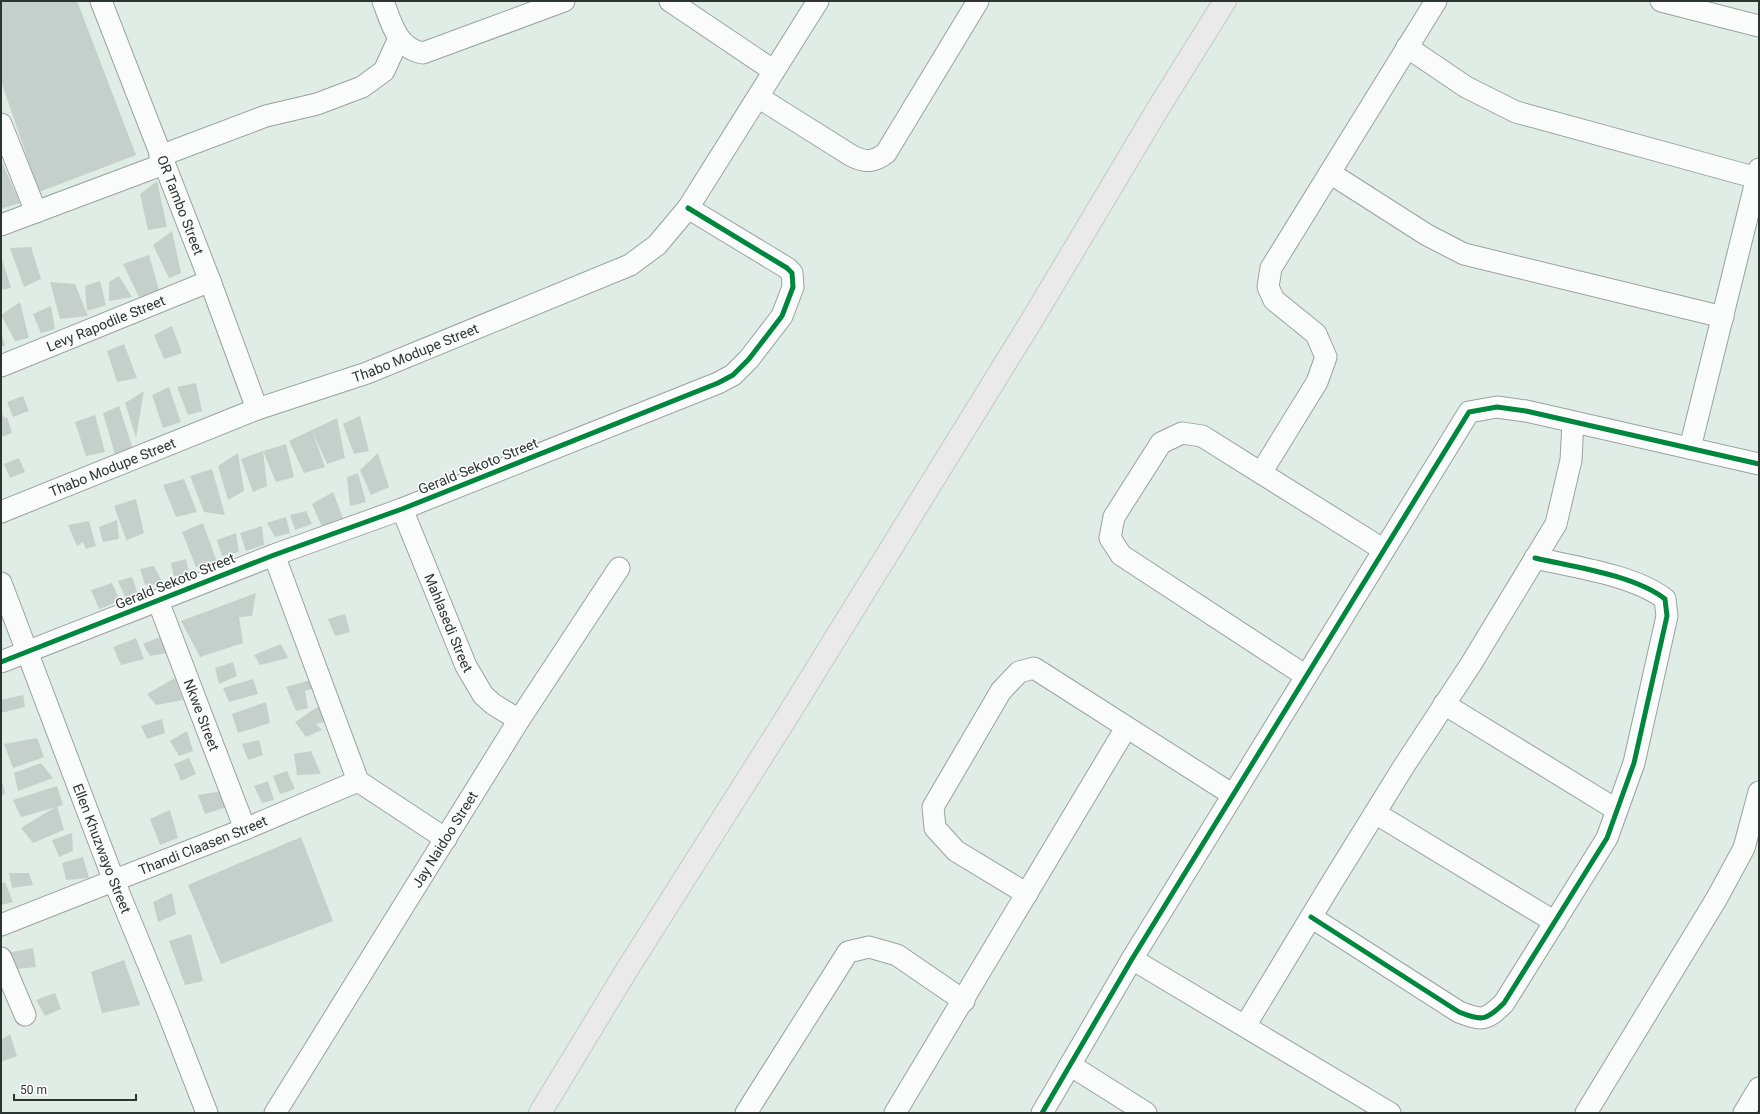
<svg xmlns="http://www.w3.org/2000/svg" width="1760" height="1114" font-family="Roboto,sans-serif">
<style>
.building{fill:#c5cfcb}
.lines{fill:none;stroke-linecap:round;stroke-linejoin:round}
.minor-casing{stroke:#98a29e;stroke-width:23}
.major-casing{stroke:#c2c8c5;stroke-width:24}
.minor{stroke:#fafcfb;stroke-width:21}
.major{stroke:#ebeaeb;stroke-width:22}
.cycleway-casing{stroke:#fff;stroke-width:8}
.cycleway{stroke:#00873e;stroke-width:5}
.labels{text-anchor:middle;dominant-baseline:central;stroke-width:3;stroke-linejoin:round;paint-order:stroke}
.street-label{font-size:14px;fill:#2c3531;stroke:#fff}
</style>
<rect width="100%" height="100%" fill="#e0ede7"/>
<path class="building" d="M 1,1 L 77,1 L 136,155 L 39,192 L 1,81 Z
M 1,160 L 20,203 L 1,209 Z
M 157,181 L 167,227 L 148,230 L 140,194 Z
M 172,231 L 181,273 L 169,278 L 153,245 Z
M 31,247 L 41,279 L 24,287 L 10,248 Z
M 149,255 L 159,290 L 139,297 L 123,264 Z
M 1,256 L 11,288 L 1,290 Z
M 119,276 L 132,297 L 109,301 L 109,282 Z
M 100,281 L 106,305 L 87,311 L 85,286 Z
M 50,282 L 75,284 L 88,316 L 60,319 Z
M 20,302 L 29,338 L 15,341 L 1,315 Z
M 51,306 L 55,329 L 41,333 L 33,314 Z
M 172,326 L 182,353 L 164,359 L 154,335 Z
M 1,330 L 5,346 L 1,347 Z
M 124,344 L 137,378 L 117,382 L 107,351 Z
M 196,383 L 202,411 L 188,415 L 177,387 Z
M 169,387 L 181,422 L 163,428 L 152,395 Z
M 144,391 L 136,438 L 125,403 Z
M 23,396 L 29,411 L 13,417 L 7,402 Z
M 119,406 L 134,452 L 116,458 L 103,413 Z
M 1,411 L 4,418 L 7,417 L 12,433 L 1,437 Z
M 95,415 L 105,452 L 86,456 L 75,422 Z
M 360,416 L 369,451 L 354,454 L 343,424 Z
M 337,418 L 345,458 L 327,464 L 313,433 L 325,467 L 304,473 L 289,441 Z
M 286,444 L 294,477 L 276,482 L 263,451 L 267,486 L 253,492 L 241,459 L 263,451 Z
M 238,453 L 244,491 L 228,500 L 218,466 Z
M 378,453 L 389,487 L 371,495 L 360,470 Z
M 19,458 L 25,472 L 10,478 L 4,464 Z
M 212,469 L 225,515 L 204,512 L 190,476 Z
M 358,473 L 366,502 L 350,506 L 347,477 Z
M 184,479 L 197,512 L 176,517 L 163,485 Z
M 333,492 L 343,518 L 322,527 L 312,504 Z
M 136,499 L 144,533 L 127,540 L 127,542 L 114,506 Z
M 306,511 L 312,524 L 295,530 L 290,515 Z
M 286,517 L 290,533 L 275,537 L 267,523 Z
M 117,520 L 119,539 L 103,542 L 99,527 Z
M 89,521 L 96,546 L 86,549 L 83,542 L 77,546 L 68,525 Z
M 203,523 L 218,565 L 196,567 L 182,532 Z
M 262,526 L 264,545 L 246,551 L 240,533 Z
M 236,533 L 239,552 L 222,556 L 217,540 Z
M 186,559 L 189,573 L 174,577 L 171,563 Z
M 154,566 L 163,584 L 145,585 L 140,569 Z
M 132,577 L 139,597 L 126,599 L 118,581 Z
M 112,583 L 120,601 L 99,609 L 91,590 Z
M 256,593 L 252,616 L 239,617 L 243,643 L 200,657 L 181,621 Z
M 345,614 L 350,632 L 335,636 L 328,619 Z
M 160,637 L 167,653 L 150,656 L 143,644 Z
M 136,638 L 144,659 L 121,665 L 113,647 Z
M 281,644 L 288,658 L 260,665 L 254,655 Z
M 233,662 L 237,676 L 219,684 L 215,668 Z
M 175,678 L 183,700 L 156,705 L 147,694 Z
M 317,678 L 318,687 L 305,691 L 308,708 L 296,711 L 286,687 Z
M 253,679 L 258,694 L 229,702 L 223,688 Z
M 23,695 L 25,707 L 1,713 L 1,700 Z
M 266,702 L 270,723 L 238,733 L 232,714 Z
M 319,706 L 324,722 L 316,724 L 322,730 L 306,737 L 295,722 Z
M 162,719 L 165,733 L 147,739 L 141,726 Z
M 187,731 L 193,751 L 179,756 L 170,741 Z
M 37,738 L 44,757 L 13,768 L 4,744 Z
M 259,740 L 263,755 L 248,760 L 242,744 Z
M 311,751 L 321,774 L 297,775 L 294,754 Z
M 189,758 L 196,774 L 181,781 L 174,764 Z
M 41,763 L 53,778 L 18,791 L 14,773 Z
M 287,771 L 295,789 L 280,794 L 273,776 Z
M 1,778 L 5,793 L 1,796 Z
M 268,781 L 274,800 L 262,803 L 254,786 Z
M 57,786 L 63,805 L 21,817 L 13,800 Z
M 222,791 L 227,807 L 205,814 L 198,795 Z
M 57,806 L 64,830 L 33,843 L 21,828 Z
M 170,810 L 178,838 L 160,845 L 150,819 Z
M 72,833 L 73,851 L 59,857 L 52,840 Z
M 301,837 L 333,921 L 221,964 L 188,885 Z
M 83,857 L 89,878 L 66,880 L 62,863 Z
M 9,873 L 29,873 L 33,885 L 12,888 Z
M 5,882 L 13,902 L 1,905 L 1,884 Z
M 172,893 L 176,914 L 158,922 L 153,902 Z
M 191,934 L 203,981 L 185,985 L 169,941 Z
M 33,948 L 36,967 L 17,969 L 7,953 Z
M 124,960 L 140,1005 L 102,1013 L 91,972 Z
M 55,993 L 61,1009 L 45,1016 L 36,1000 Z
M 10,1034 L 17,1056 L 1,1062 L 1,1040 Z"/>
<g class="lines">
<defs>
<g id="minor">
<path id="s1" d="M 101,1 L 210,281 L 257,409"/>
<path d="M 383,1 C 391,22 397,49 423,53 L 564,1"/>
<path d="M 670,1 L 774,71"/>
<path d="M 1661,1 L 1759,26"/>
<path d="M 1407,47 L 1466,87 L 1516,112 L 1757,178"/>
<path d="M 758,97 L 852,156 C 866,163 874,162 886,153 L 978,1"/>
<path d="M 1,124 L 36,212"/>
<path d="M 160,156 L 266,116 L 317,104 L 362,87 L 384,71 L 399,38"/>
<path d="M 1330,173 L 1427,235 L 1464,254 L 1723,317"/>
<path d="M 1,225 L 164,164"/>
<path id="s2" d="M 1,366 L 210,281"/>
<path d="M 1690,448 L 1759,169"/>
<path d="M 1261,473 L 1317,382 L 1326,357 L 1316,334 L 1274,300 L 1268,287 L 1271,268 L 1436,1"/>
<path id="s3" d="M 402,509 L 466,666 L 483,695 L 493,704 L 519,720"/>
<path id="s4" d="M 1,512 L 257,409 L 367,373 L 630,265 L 657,245 L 688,208 L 818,1"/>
<path d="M 274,555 L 358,781 L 446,839"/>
<path id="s5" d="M 1,583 L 114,881 L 167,1010 L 207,1113"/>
<path id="s6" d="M 158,601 L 245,829"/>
<path d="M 1,662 L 274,555 L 402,509 L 718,383 L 733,375 L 749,359 L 782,316 L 793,287 L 792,273 L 787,268 L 688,208"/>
<path d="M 1306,676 L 1121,555 L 1110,538 L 1114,517 L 1161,443 L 1182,433 L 1202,436 L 1384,550"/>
<path d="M 1444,704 L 1617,810"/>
<path d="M 1375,813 L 1555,922"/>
<path d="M 1027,894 L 956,851 L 935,828 L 933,807 L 1001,691 L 1019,672 L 1034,668 L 1233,795"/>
<path d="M 1311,917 L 1459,1012 C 1482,1021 1486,1021 1504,1003 L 1607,838 L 1634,763 L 1667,616 L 1665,599 C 1634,575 1574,567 1535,558"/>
<path id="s7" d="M 1,925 L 245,829 L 358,781"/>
<path d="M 1,958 L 25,1015"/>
<path d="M 1132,959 L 1390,1113"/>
<path d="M 1245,1026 L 1331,884 L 1404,766 L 1471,664 L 1556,524 L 1571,460 L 1573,422"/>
<path d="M 1070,1065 L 1146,1113"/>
<path id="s8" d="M 275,1113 L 519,720 L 619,568"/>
<path d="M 746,1113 L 848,952 L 869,947 L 897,955 L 964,1001"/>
<path d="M 895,1113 L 1126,728"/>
<path d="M 1042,1113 L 1132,959 L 1469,412 L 1497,407 L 1526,411 L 1759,464"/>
<path d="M 1586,1113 L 1717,898 L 1744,848 L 1759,792"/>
<path d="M 1744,1113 L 1759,1088"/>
</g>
<path id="major" d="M 540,1113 L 628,968 L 785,720 L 1032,320 L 1159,107 L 1225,1"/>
</defs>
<use href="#minor" class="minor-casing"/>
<use href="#major" class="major-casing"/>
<use href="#minor" class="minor"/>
<use href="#major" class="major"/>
<defs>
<path id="cycleway" d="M 1,662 L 274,555 L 402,509 L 718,383 L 733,375 L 749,359 L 782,316 L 793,287 L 792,273 L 787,268 L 688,208
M 1311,917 L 1459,1012 C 1482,1021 1486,1021 1504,1003 L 1607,838 L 1634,763 L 1667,616 L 1665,599 C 1634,575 1574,567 1535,558
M 1042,1113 L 1132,959 L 1469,412 L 1497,407 L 1526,411 L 1759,464"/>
</defs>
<use href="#cycleway" class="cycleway-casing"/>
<use href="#cycleway" class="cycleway"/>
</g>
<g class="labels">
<g class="street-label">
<text stroke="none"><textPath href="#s1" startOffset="219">OR Tambo Street</textPath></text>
<text stroke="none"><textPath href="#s2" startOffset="113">Levy Rapodile Street</textPath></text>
<text stroke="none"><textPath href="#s4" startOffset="444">Thabo Modupe Street</textPath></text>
<text transform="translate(478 466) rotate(-22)">Gerald Sekoto Street</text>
<text stroke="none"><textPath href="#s4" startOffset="120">Thabo Modupe Street</textPath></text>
<text transform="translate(175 581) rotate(-22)">Gerald Sekoto Street</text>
<text stroke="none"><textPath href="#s3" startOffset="123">Mahlasedi Street</textPath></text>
<text stroke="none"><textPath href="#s6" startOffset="122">Nkwe Street</textPath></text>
<text stroke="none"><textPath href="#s8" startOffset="322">Jay Naidoo Street</textPath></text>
<text stroke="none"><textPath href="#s7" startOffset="217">Thandi Claasen Street</textPath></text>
<text stroke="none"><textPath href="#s5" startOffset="284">Ellen Khuzwayo Street</textPath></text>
</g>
</g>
<rect width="1760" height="1114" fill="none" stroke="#2c3531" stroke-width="4"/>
<path d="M14 1094v6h122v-6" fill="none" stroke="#2c3531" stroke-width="2"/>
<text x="20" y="1094" font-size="12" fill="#2c3531" stroke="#ffffff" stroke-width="3" paint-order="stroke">50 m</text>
</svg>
